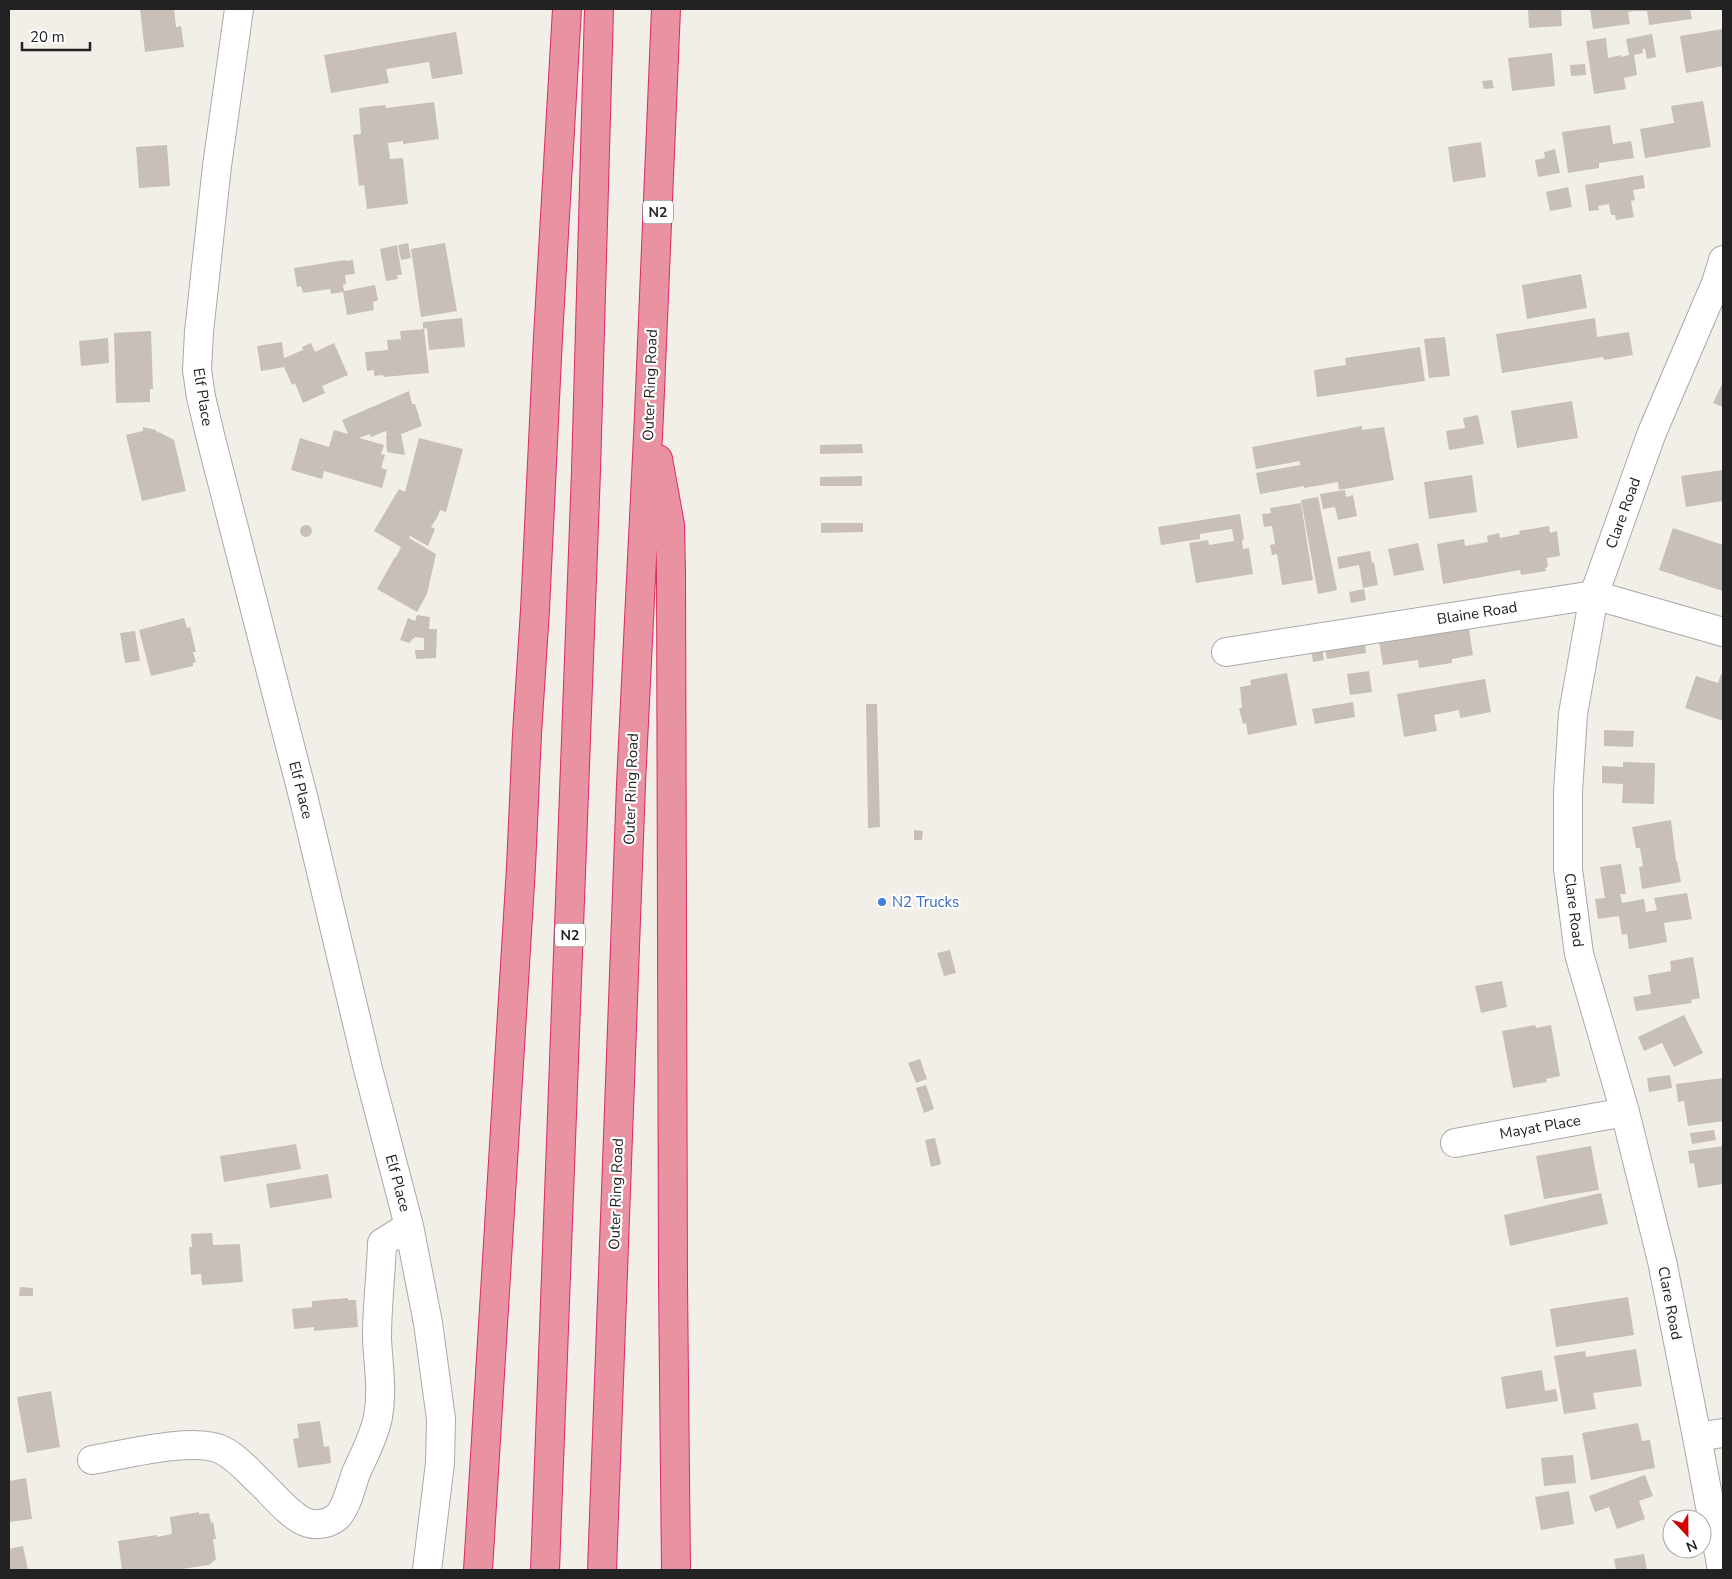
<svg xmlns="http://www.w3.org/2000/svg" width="1732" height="1579" font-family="'Nunito Sans',sans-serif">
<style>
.building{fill:#c7bfb8}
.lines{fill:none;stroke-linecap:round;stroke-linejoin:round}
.minor-casing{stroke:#a9a9a9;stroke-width:30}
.highway-casing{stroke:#dc2a67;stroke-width:30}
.minor{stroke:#fff;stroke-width:28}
.highway{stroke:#e892a2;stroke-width:28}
.shop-dot{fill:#3f7fe0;stroke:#fff;stroke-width:2}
.labels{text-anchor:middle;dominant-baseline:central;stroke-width:4.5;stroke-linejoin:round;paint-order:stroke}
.shield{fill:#fff;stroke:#646464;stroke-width:1}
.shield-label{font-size:14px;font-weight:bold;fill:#222}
.street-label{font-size:15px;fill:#222;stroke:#fff}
.shop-label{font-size:15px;fill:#366cbe;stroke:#fff;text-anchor:start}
</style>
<rect width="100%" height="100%" fill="#f2efe9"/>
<path class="building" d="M 140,9 L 174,9 L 176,27 L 181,26 L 184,47 L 145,52 Z
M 1528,9 L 1561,9 L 1562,26 L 1529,28 Z
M 1590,9 L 1690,9 L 1692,19 L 1649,25 L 1647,11 L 1634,11 L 1628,12 L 1630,24 L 1593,29 Z
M 1723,29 L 1723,66 L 1686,73 L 1680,36 Z
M 456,32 L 463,74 L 432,79 L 429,62 L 386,69 L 389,83 L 331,93 L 324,55 Z
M 1652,34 L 1656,57 L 1647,59 L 1645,49 L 1642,49 L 1643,53 L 1634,55 L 1637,75 L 1624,78 L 1626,89 L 1594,94 L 1586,41 L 1606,38 L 1608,58 L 1621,55 L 1621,57 L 1629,55 L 1626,39 Z
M 1552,53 L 1555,86 L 1512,91 L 1508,58 Z
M 1585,64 L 1586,75 L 1571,76 L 1570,65 Z
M 1492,80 L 1494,88 L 1484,89 L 1482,81 Z
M 1703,101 L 1711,147 L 1645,158 L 1640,129 L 1674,123 L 1671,106 Z
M 434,102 L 439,139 L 403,144 L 403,141 L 388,143 L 390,159 L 403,158 L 408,204 L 367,209 L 364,185 L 359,186 L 353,135 L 361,134 L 359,108 L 385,105 L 386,108 Z
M 1610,125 L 1613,144 L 1631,141 L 1634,158 L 1599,163 L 1599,168 L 1568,173 L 1562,132 Z
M 1481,142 L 1486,177 L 1453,182 L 1448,147 Z
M 167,145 L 170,186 L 139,188 L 136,147 Z
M 1555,149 L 1560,173 L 1538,177 L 1535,160 L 1545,158 L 1544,152 Z
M 1643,175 L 1645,188 L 1633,190 L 1635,200 L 1631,201 L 1634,217 L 1616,220 L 1615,215 L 1611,215 L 1609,204 L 1598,206 L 1599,210 L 1589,211 L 1585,185 Z
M 1568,187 L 1572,207 L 1550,211 L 1546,192 Z
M 408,243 L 411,258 L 401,260 L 398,245 Z
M 445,243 L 457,311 L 421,317 L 411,249 Z
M 397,245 L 402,275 L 397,275 L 398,279 L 386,281 L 380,249 Z
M 345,260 L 345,261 L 353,260 L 355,274 L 345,275 L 346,284 L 343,285 L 344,291 L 375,285 L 378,300 L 373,302 L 374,310 L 347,315 L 343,292 L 331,294 L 330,289 L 303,293 L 301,286 L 297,287 L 294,268 Z
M 1581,274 L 1587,308 L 1527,319 L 1522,285 Z
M 462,318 L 465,347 L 429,350 L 427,328 L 423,329 L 423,322 Z
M 1595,318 L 1597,337 L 1629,332 L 1633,355 L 1604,360 L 1603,357 L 1502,373 L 1496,334 Z
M 424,329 L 429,373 L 384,377 L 383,375 L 374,376 L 374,370 L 367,371 L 365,352 L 388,350 L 387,340 L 401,339 L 400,331 Z
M 151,331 L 153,389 L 150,389 L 150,402 L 116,403 L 114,333 Z
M 1445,337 L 1450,376 L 1429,378 L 1424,339 Z
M 108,338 L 109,363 L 81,366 L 79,341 Z
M 282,342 L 284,358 L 303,350 L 302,347 L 311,343 L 315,352 L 334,343 L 348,375 L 322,386 L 325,393 L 303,403 L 295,383 L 292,385 L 284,367 L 261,371 L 257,346 Z
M 1420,347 L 1425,381 L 1317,397 L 1314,370 L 1346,365 L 1345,358 Z
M 1723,382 L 1723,407 L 1713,403 Z
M 409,391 L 412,404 L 415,404 L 422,426 L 401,434 L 405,455 L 387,452 L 386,436 L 387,436 L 386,431 L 371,437 L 370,434 L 359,438 L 384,445 L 381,454 L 385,455 L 381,468 L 387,470 L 382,488 L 324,471 L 322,479 L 291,470 L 300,438 L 329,447 L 334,430 L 348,434 L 342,420 Z
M 1572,401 L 1578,438 L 1517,448 L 1511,411 Z
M 1478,415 L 1484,444 L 1449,450 L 1446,431 L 1465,428 L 1463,418 Z
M 1362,426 L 1362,430 L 1384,427 L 1394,480 L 1339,490 L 1338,482 L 1304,488 L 1304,486 L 1260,494 L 1256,473 L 1300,465 L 1300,461 L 1256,469 L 1252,447 Z
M 143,427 L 156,430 L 157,433 L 159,432 L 174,440 L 186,491 L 142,501 L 126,435 L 143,431 Z
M 419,438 L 463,449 L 446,512 L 440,510 L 438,516 L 431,527 L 435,529 L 428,546 L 410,536 L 409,538 L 436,554 L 427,594 L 417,612 L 377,589 L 395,557 L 396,557 L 401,547 L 374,531 L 399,489 L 405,492 Z
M 862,444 L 863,453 L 820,454 L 820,445 Z
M 1723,470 L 1723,501 L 1686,507 L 1681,476 Z
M 1472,475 L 1477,512 L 1429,519 L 1424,482 Z
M 862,476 L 862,486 L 820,486 L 820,477 Z
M 1345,490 L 1346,497 L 1353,495 L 1357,516 L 1338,520 L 1335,507 L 1323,509 L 1320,494 Z
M 1318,497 L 1337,590 L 1318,594 L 1301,500 Z
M 1301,503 L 1313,580 L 1282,585 L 1277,554 L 1272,555 L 1270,545 L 1275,544 L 1272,526 L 1264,527 L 1262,514 L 1271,513 L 1270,508 Z
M 1240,514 L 1244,539 L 1242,540 L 1243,549 L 1249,548 L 1253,574 L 1196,583 L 1189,543 L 1208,540 L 1209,545 L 1234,541 L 1232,529 L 1200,534 L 1200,539 L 1161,545 L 1158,527 Z
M 821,523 L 863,523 L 863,532 L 821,533 Z
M300 531a6 6 0 1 1 12 0a6 6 0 1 1-12 0Z
M 1549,526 L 1550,533 L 1557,531 L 1560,556 L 1547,558 L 1548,567 L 1545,568 L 1546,571 L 1521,575 L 1520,570 L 1443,584 L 1437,544 L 1464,539 L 1465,546 L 1488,542 L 1487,536 L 1499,533 L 1500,538 L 1520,534 L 1519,531 Z
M 1673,528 L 1723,545 L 1723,591 L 1659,570 Z
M 1418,543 L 1424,570 L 1394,576 L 1388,549 Z
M 1370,551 L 1372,563 L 1374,562 L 1378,585 L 1363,588 L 1359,565 L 1339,569 L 1337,557 Z
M 1364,589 L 1366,600 L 1351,603 L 1349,592 Z
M 417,615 L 430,617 L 429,629 L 437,629 L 436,658 L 416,659 L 415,650 L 424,650 L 424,638 L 415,637 L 414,639 L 412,639 L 410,643 L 400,640 L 408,618 L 415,621 Z
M 184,618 L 187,628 L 190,627 L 196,652 L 193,652 L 196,662 L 193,663 L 193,666 L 151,676 L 139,630 Z
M 1468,623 L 1473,655 L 1452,659 L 1452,663 L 1419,668 L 1418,660 L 1383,665 L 1379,642 Z
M 135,631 L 140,661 L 125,663 L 120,633 Z
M 1364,638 L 1366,653 L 1327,659 L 1324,644 Z
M 1322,647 L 1324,660 L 1313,662 L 1311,648 Z
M 1369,671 L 1372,692 L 1350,695 L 1347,674 Z
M 1287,673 L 1297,725 L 1248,735 L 1246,723 L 1243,724 L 1239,708 L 1242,708 L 1240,687 L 1251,685 L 1250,680 Z
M 1721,674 L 1723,675 L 1723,721 L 1685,708 L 1696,676 L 1718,683 Z
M 1485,679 L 1491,712 L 1460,718 L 1459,710 L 1434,715 L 1437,731 L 1404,737 L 1397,694 Z
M 1353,702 L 1355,717 L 1315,724 L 1312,709 Z
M 866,704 L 877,704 L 880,827 L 868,828 Z
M 1604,730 L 1634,731 L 1633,747 L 1604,746 Z
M 1623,762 L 1655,763 L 1654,804 L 1622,803 L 1623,784 L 1602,783 L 1602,766 L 1623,767 Z
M 1671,820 L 1676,861 L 1677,861 L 1681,882 L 1642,889 L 1639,867 L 1643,866 L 1640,848 L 1636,848 L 1632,827 Z
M 914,830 L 923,831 L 922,840 L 914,840 Z
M 1621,864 L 1626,894 L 1620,894 L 1622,903 L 1644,899 L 1646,912 L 1657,910 L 1654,898 L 1687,893 L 1692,919 L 1664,923 L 1667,942 L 1629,949 L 1627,934 L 1622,935 L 1619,916 L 1598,919 L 1595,899 L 1605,898 L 1600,867 Z
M 950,950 L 956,973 L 944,976 L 937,953 Z
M 1693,957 L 1700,998 L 1691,1000 L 1692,1003 L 1636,1011 L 1633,997 L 1651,994 L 1648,975 L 1671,971 L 1670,961 Z
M 1502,981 L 1507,1007 L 1481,1013 L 1475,986 Z
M 1684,1015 L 1703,1053 L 1674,1067 L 1662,1043 L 1644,1051 L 1638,1037 Z
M 1535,1025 L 1536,1028 L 1551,1025 L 1560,1076 L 1546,1079 L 1547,1082 L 1513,1088 L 1502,1031 Z
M 920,1059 L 927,1079 L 916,1083 L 908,1063 Z
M 1670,1075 L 1672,1088 L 1649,1092 L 1647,1078 Z
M 1723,1078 L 1723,1121 L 1688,1126 L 1684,1101 L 1678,1102 L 1676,1084 Z
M 926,1085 L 934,1109 L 924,1113 L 916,1088 Z
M 1714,1130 L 1716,1140 L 1692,1144 L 1690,1133 Z
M 935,1138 L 941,1164 L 931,1167 L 925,1140 Z
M 296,1144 L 301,1169 L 224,1182 L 220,1156 Z
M 1591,1146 L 1599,1190 L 1544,1199 L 1536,1156 Z
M 1723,1146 L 1723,1184 L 1698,1188 L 1694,1163 L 1690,1164 L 1688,1151 Z
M 328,1174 L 332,1198 L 270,1208 L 266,1184 Z
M 1601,1193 L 1608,1224 L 1510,1246 L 1504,1215 Z
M 212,1233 L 213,1245 L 240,1244 L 243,1282 L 202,1285 L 201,1274 L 191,1275 L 189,1247 L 192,1247 L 191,1234 Z
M 20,1287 L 33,1288 L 33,1296 L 19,1296 Z
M 1628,1297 L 1634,1335 L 1556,1347 L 1550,1309 Z
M 348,1298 L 348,1300 L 356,1300 L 358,1327 L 314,1331 L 314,1327 L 294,1329 L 292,1309 L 312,1307 L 312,1301 Z
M 1636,1349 L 1642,1386 L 1593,1393 L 1596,1409 L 1564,1414 L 1554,1356 L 1585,1351 L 1586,1357 Z
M 1542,1370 L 1545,1391 L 1556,1389 L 1558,1401 L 1506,1409 L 1501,1377 Z
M 51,1391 L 60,1447 L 27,1453 L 17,1397 Z
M 320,1421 L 324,1447 L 329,1446 L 331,1463 L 298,1468 L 293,1439 L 299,1438 L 297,1424 Z
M 1638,1423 L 1642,1441 L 1650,1440 L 1655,1468 L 1591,1480 L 1582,1433 Z
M 1573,1455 L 1576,1483 L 1544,1486 L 1541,1458 Z
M 1645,1475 L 1653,1496 L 1639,1501 L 1645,1519 L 1617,1529 L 1609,1507 L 1595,1512 L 1589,1496 Z
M 26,1478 L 32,1519 L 9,1522 L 9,1481 Z
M 1569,1491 L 1574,1524 L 1541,1530 L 1535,1497 Z
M 199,1512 L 199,1514 L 209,1513 L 211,1523 L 213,1522 L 216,1539 L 213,1539 L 216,1559 L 209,1565 L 175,1570 L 122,1570 L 118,1541 L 157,1535 L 157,1537 L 172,1534 L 170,1517 Z
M 23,1546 L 28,1570 L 9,1570 L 9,1549 Z
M 1644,1554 L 1647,1570 L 1616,1570 L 1614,1559 Z"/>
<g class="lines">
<defs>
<path id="minor" d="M 239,9 L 217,166 L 199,332 L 197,370 L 201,397 L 211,439 L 304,800 L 368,1069 L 409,1226 L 428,1323 L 441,1419 L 440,1463 L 427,1570
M 1226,652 L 1594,595 L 1723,632
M 1455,1143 L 1625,1112
M 1697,1437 L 1723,1433
M 92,1460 C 123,1455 195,1436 222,1450 C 238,1458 250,1473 262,1484 C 274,1496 292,1518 308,1523 C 318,1526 332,1523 339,1515 C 348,1503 351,1487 356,1473 C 364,1455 374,1437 378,1417 C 383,1390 378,1364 377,1338 C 377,1306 381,1275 382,1243 L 409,1226
M 1722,1570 L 1697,1437 L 1662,1261 L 1625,1112 L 1579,954 L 1568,869 L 1568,792 L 1573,714 L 1594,595 L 1651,435 L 1716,283 L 1723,260"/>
<path id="highway" d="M 658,459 L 670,525 L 671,572 L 673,1282 L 676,1570
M 478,1570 L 521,867 L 527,734 L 535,610 L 548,337 L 567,9
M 545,1570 L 586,471 L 599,9
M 602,1570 L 631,784 L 649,415 L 666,9"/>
</defs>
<use href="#minor" class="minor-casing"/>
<use href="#highway" class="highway-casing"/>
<use href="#minor" class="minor"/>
<use href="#highway" class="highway"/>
</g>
<circle class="shop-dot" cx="882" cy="902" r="5"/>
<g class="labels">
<g class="shield">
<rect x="643" y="200.5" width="30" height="23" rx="4"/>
<rect x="555" y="923.5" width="30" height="23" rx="4"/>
</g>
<g class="shield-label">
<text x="658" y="212">N2</text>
<text x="570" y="935">N2</text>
</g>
<g class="street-label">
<text transform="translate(650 385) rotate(-88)">Outer Ring Road</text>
<text transform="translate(203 397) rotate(81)">Elf Place</text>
<text transform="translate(1623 513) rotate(-70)">Clare Road</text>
<text transform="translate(1477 613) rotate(-9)">Blaine Road</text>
<text transform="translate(631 789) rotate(-88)">Outer Ring Road</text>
<text transform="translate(301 790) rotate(76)">Elf Place</text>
<text transform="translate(1574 910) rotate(83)">Clare Road</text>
<text transform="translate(1540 1127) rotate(-10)">Mayat Place</text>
<text transform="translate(398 1183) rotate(75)">Elf Place</text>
<text transform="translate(616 1194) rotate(-88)">Outer Ring Road</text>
<text transform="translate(1670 1303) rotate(79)">Clare Road</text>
</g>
<g class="shop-label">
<text x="892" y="902">N2 Trucks</text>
</g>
</g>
<rect width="1732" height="1579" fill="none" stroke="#222222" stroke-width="20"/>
<g transform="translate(1687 1534) rotate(158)"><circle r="24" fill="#ffffff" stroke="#a7a7a7"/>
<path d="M0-4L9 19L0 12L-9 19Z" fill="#d40000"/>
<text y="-8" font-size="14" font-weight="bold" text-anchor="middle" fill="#222222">N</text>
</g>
<path d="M22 42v8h68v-8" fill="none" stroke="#222222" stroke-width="2.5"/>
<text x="30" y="42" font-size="15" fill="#222222" stroke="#ffffff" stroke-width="4" paint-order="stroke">20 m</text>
</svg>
